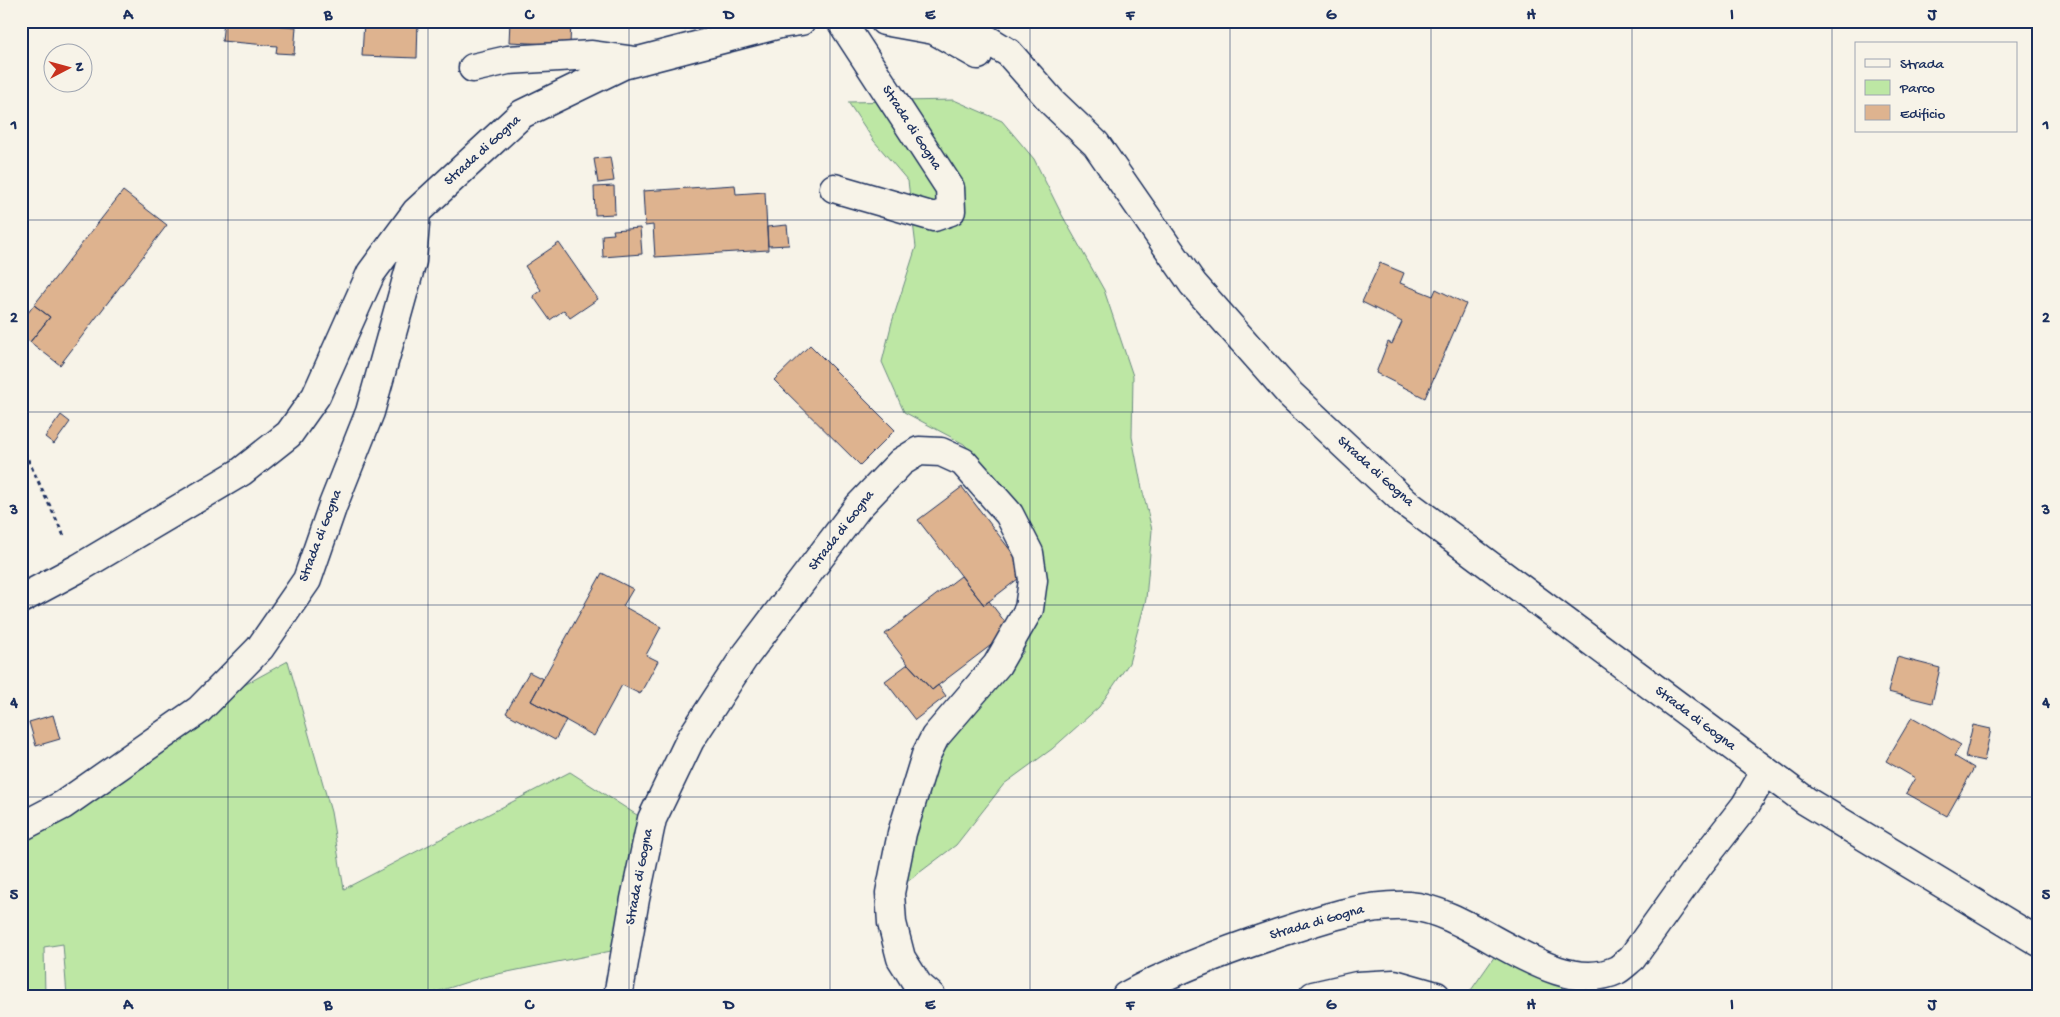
<svg xmlns="http://www.w3.org/2000/svg" width="2060" height="1017" font-family="'Gochi Hand',sans-serif">
<style>
.green{fill:#bde7a4;stroke:#6c8b81}
.building{fill:#deb38f;stroke:#1b2f5e}
.lines{fill:none;stroke-linecap:round;stroke-linejoin:round}
.minor-casing{stroke:#1b2f5e;stroke-width:31}
.path{stroke:#1b2f5e;stroke-width:3;stroke-dasharray:4 4;stroke-linecap:butt}
.minor{stroke:#f7f3e8;stroke-width:28}
.grid{fill:none;stroke:#1b2f5e;stroke-width:1;stroke-opacity:0.55}
.labels{text-anchor:middle;dominant-baseline:central;stroke-width:4;stroke-linejoin:round;paint-order:stroke}
.street-label{font-size:14px;fill:#1b2f5e;stroke:#f7f3e8}
.neatline{fill:none;stroke:#1b2f5e;stroke-width:2}
.grid-label{font-size:16px;text-anchor:middle;font-weight:bold;fill:#1b2f5e}
</style>
<rect width="100%" height="100%" fill="#f7f3e8"/>
<filter id="ink" filterUnits="userSpaceOnUse"><feTurbulence type="fractalNoise" baseFrequency=".02" numOctaves="2"/><feDisplacementMap in="SourceGraphic" scale="10" xChannelSelector="R" yChannelSelector="G"/><feConvolveMatrix kernelMatrix="1 2 1 2 8 2 1 2 1" color-interpolation-filters="sRGB"/></filter>
<g filter="url(#ink)">
<path class="green" d="M 954,100 L 1002,121 L 1034,159 L 1062,215 L 1104,290 L 1133,376 L 1132,437 L 1141,484 L 1152,530 L 1146,599 L 1129,663 L 1099,707 L 1052,749 L 1004,784 L 956,845 L 895,891 L 934,758 L 980,695 L 1023,653 L 1038,592 L 992,475 L 964,444 L 904,412 L 882,362 L 892,322 L 916,247 L 908,181 L 874,141 L 848,102 Z
M 288,661 L 331,812 L 344,889 L 570,772 L 640,817 L 621,949 L 483,977 L 424,996 L 67,996 L 63,944 L 44,947 L 45,996 L 21,996 L 21,827 L 199,710 Z
M 1497,953 L 1571,989 L 1619,996 L 1471,996 L 1469,993 Z"/>
<path class="building" d="M 224,21 L 296,27 L 294,54 L 276,53 L 277,46 L 222,41 Z
M 364,21 L 418,21 L 417,58 L 362,56 Z
M 510,21 L 571,21 L 570,45 L 509,42 Z
M 610,157 L 614,181 L 598,183 L 594,159 Z
M 735,185 L 736,194 L 765,192 L 768,250 L 655,257 L 653,225 L 645,226 L 643,191 Z
M 614,186 L 615,214 L 595,215 L 594,187 Z
M 123,191 L 167,225 L 60,365 L 30,342 L 50,317 L 34,305 Z
M 787,225 L 789,245 L 768,246 L 767,227 Z
M 640,228 L 642,254 L 603,257 L 602,235 L 614,234 L 613,230 Z
M 559,243 L 598,299 L 570,318 L 564,310 L 550,320 L 533,296 L 541,290 L 525,266 Z
M 1380,263 L 1404,273 L 1400,283 L 1433,296 L 1436,289 L 1466,304 L 1425,398 L 1376,373 L 1388,342 L 1392,344 L 1402,322 L 1362,302 Z
M 34,305 L 50,317 L 30,342 L 21,335 L 21,322 Z
M 810,345 L 895,430 L 860,465 L 774,380 Z
M 61,415 L 70,422 L 54,444 L 45,437 Z
M 962,487 L 1027,572 L 984,605 L 918,520 Z
M 602,573 L 633,589 L 623,606 L 661,627 L 646,655 L 658,661 L 640,694 L 622,685 L 594,736 L 531,701 Z
M 961,576 L 984,605 L 989,601 L 1011,630 L 932,690 L 908,664 L 885,634 Z
M 1897,657 L 1940,668 L 1932,703 L 1888,692 Z
M 908,664 L 932,690 L 938,685 L 946,696 L 915,720 L 885,681 Z
M 529,672 L 543,679 L 531,701 L 566,720 L 555,740 L 506,713 Z
M 53,715 L 60,739 L 36,746 L 29,722 Z
M 1912,717 L 1961,745 L 1954,756 L 1974,768 L 1947,816 L 1906,793 L 1915,778 L 1886,761 Z
M 1973,725 L 1991,729 L 1984,761 L 1965,757 Z"/>
<g class="lines">
<defs>
<path id="minor" d="M 884,21 L 934,30 L 978,55
M 957,21 L 1009,53 L 1053,103 L 1096,144 L 1193,284 L 1290,394 L 1406,503 L 1806,801 L 2039,942
M 473,68 L 508,60 L 592,55 L 636,61
M 834,188 L 934,217 L 951,211 L 950,188 L 841,21
M 21,599 L 79,568 L 241,472 L 289,434 L 316,396 L 371,273 L 416,212 L 522,114 L 623,65 L 780,24 L 801,21
M 21,827 L 63,805 L 199,710 L 260,648 L 307,580 L 333,505 L 370,412 L 412,261 L 416,212
M 618,996 L 635,899 L 652,819 L 690,740 L 743,659 L 858,507 L 901,462 L 919,451 L 941,452 L 963,462 L 1009,514 L 1029,553 L 1033,580 L 1029,609 L 997,665 L 935,737 L 926,755 L 902,833 L 890,893 L 892,923 L 901,958 L 918,985 L 931,996
M 1126,996 C 1173,970 1225,951 1276,934 C 1319,920 1363,904 1409,906 C 1473,910 1554,1000 1617,970 C 1622,967 1627,962 1632,958 L 1698,866 L 1745,806 L 1765,772
M 1313,996 L 1357,986 L 1394,984 L 1436,996"/>
</defs>
<use href="#minor" class="minor-casing"/>
<path class="path" d="M 21,445 L 65,538"/>
<use href="#minor" class="minor"/>
</g>
</g>
<path class="grid" d="M 228,21 L 228,996M 428,21 L 428,996M 629,21 L 629,996M 830,21 L 830,996M 1030,21 L 1030,996M 1230,21 L 1230,996M 1431,21 L 1431,996M 1632,21 L 1632,996M 1832,21 L 1832,996M 21,220 L 2039,220M 21,412 L 2039,412M 21,605 L 2039,605M 21,797 L 2039,797"/>
<g class="labels">
<g class="street-label">
<text transform="translate(911 128) rotate(57)">Strada di Gogna</text>
<text transform="translate(483 151) rotate(-42)">Strada di Gogna</text>
<text transform="translate(1375 472) rotate(42)">Strada di Gogna</text>
<text transform="translate(842 531) rotate(-52)">Strada di Gogna</text>
<text transform="translate(321 536) rotate(-69)">Strada di Gogna</text>
<text transform="translate(1695 719) rotate(37)">Strada di Gogna</text>
<text transform="translate(640 877) rotate(-79)">Strada di Gogna</text>
<text transform="translate(1317 923) rotate(-16)">Strada di Gogna</text>
</g>
</g>
<rect width="2060" height="1017" fill="none" stroke="#f7f3e8" stroke-width="55"/>
<rect x="1855" y="42" width="162" height="90" fill="#f7f3e8" stroke="#9fa5b1"/>
<rect x="1865" y="59" width="25" height="8" fill="#f7f3e8" stroke="#9fa5b1"/>
<text x="1900" y="68" font-size="15" fill="#1b2f5e">Strada</text>
<rect x="1865" y="80" width="25" height="15" fill="#bde7a4" stroke="#9fa5b1"/>
<text x="1900" y="92" font-size="15" fill="#1b2f5e">Parco</text>
<rect x="1865" y="105" width="25" height="15" fill="#deb38f" stroke="#9fa5b1"/>
<text x="1900" y="118" font-size="15" fill="#1b2f5e">Edificio</text>
<g transform="translate(68 68) rotate(84)"><circle r="24" fill="#f7f3e8" stroke="#9fa5b1"/>
<path d="M0-4L9 19L0 12L-9 19Z" fill="#c8321e"/>
<text y="-8" font-size="14" font-weight="bold" text-anchor="middle" fill="#1b2f5e">N</text>
</g>
<rect x="28" y="28" width="2004" height="962" class="neatline"/>
<g class="grid-label">
<text x="128" y="19">A</text>
<text x="328" y="19">B</text>
<text x="529" y="19">C</text>
<text x="729" y="19">D</text>
<text x="930" y="19">E</text>
<text x="1130" y="19">F</text>
<text x="1331" y="19">G</text>
<text x="1531" y="19">H</text>
<text x="1732" y="19">I</text>
<text x="1932" y="19">J</text>
<text x="14" y="129">1</text>
<text x="2046" y="129">1</text>
<text x="14" y="322">2</text>
<text x="2046" y="322">2</text>
<text x="14" y="514">3</text>
<text x="2046" y="514">3</text>
<text x="14" y="707">4</text>
<text x="2046" y="707">4</text>
<text x="14" y="899">5</text>
<text x="2046" y="899">5</text>
<text x="128" y="1009">A</text>
<text x="328" y="1009">B</text>
<text x="529" y="1009">C</text>
<text x="729" y="1009">D</text>
<text x="930" y="1009">E</text>
<text x="1130" y="1009">F</text>
<text x="1331" y="1009">G</text>
<text x="1531" y="1009">H</text>
<text x="1732" y="1009">I</text>
<text x="1932" y="1009">J</text>
</g>
</svg>
